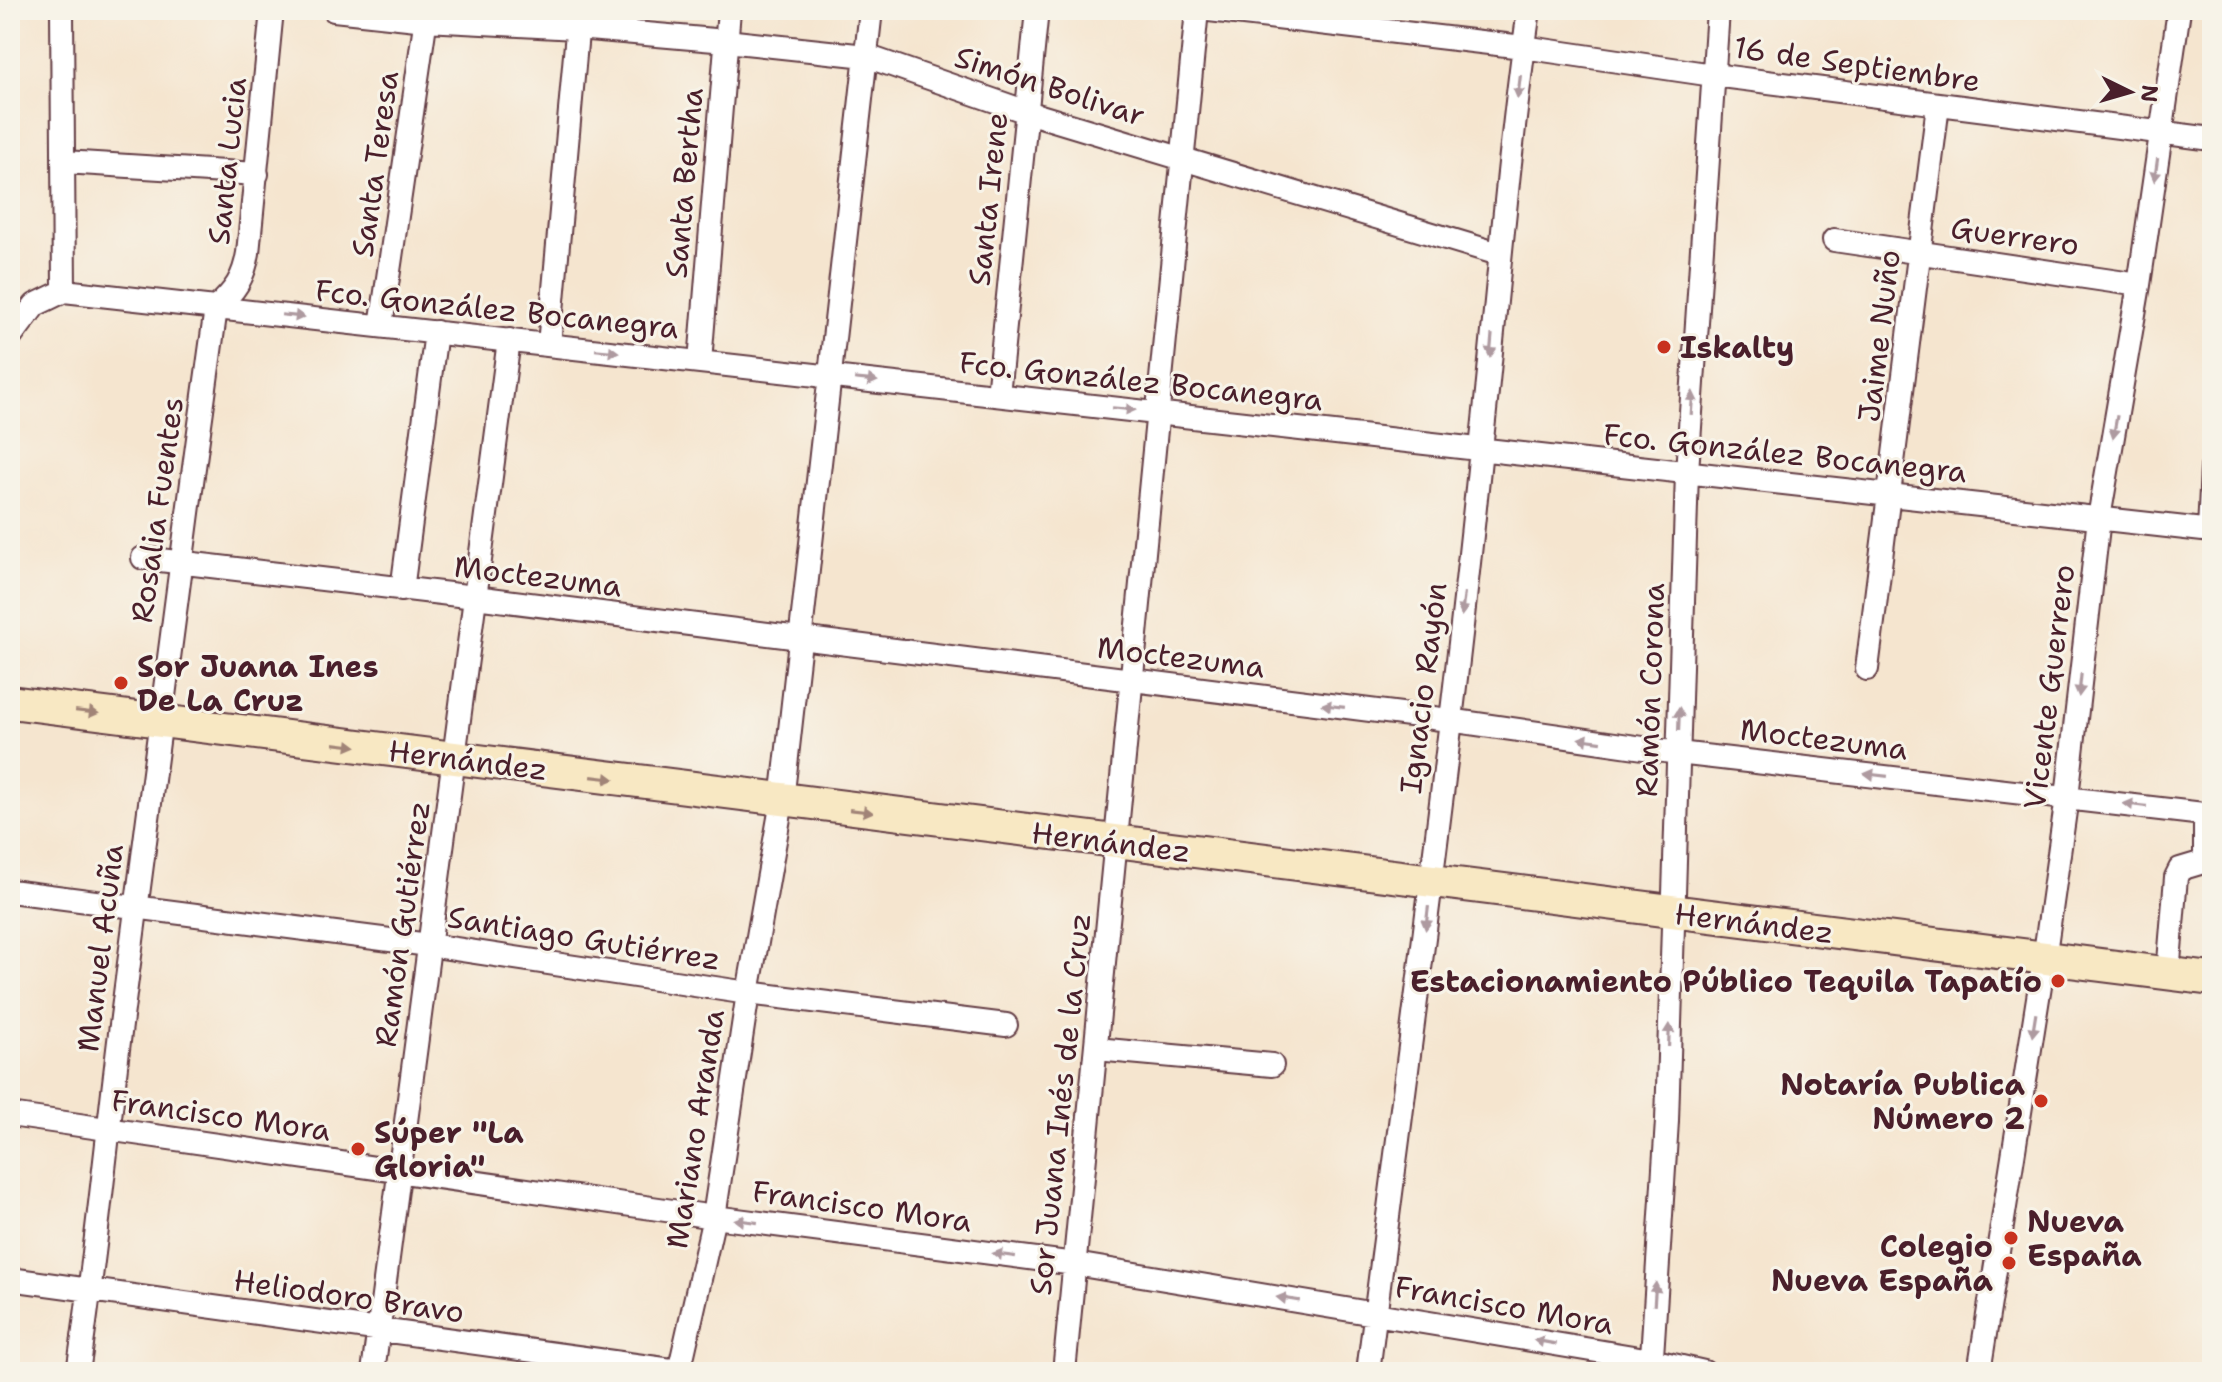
<svg xmlns="http://www.w3.org/2000/svg" width="2222" height="1382" font-family="'Shantell Sans',sans-serif">
<style>
.lines{fill:none;stroke-linecap:round;stroke-linejoin:round}
.street-casing{stroke:#643d44;stroke-width:26}
.secondary-casing{stroke:#643d44;stroke-width:36}
.street{stroke:#fff;stroke-width:22}
.secondary{stroke:#f8e8c3;stroke-width:32}
.oneway{fill:#ae9aa0}
.oneway2{fill:#a18477}
.poi-dot{fill:#c8321e;stroke:#f7f3e8;stroke-width:3}
.labels{text-anchor:middle;dominant-baseline:central;stroke-width:6;stroke-linejoin:round;paint-order:stroke}
.street-label{font-size:30px;fill:#4a1f2b;stroke:#f7f3e8}
.poi-label{font-size:30px;font-weight:bold;fill:#4a1f2b;stroke:#f7f3e8;text-anchor:start}
</style>
<rect width="100%" height="100%" fill="#f7f3e8"/>
<filter id="ink" filterUnits="userSpaceOnUse"><feTurbulence type="fractalNoise" baseFrequency=".0125" numOctaves="2"/><feDisplacementMap in="SourceGraphic" scale="16" xChannelSelector="R" yChannelSelector="G"/><feConvolveMatrix kernelMatrix="1 2 1 2 8 2 1 2 1" color-interpolation-filters="sRGB"/></filter>
<filter id="wash" filterUnits="userSpaceOnUse"><feTurbulence type="fractalNoise" baseFrequency=".006" numOctaves="4" result="noise"/><feDisplacementMap in="SourceGraphic" scale="32" xChannelSelector="R" yChannelSelector="G"/><feGaussianBlur stdDeviation="1.8" result="paint"/><feColorMatrix in="noise" values="0 0 0 0 0 0 0 0 0 0 0 0 0 0 0 0 0 1.4 0 .05"/><feComposite in="paint" operator="in"/></filter>
<g filter="url(#wash)">
<rect width="100%" height="100%" fill="#f5e5cf"/>
</g>
<g filter="url(#ink)">
<g class="lines">
<defs>
<path id="street" d="M 62,10 L 64,291
M 334,10 L 426,20 L 577,28 L 726,41 L 866,56 L 1027,112 L 1499,254
M 1209,10 L 1523,47 L 1713,75 L 2212,139
M 64,162 L 257,174
M 1834,240 L 2139,285
M 64,291 L 2212,531
M 216,308 C 235,291 244,278 248,253 L 272,10
M 381,326 L 427,10
M 10,338 L 35,305 L 64,291
M 549,345 L 579,10
M 700,362 L 729,10
M 998,395 L 1037,10
M 2209,530 L 2212,468
M 143,558 L 475,597 L 1449,720 L 1678,753 L 2212,815
M 402,590 L 436,332
M 1867,669 L 1938,105
M 10,891 L 429,945 L 748,993 L 1006,1025
M 2168,974 L 2176,877 L 2180,869 L 2200,863 L 2205,857 L 2205,814
M 1096,1049 L 1272,1065
M 10,1115 L 714,1217 L 1075,1264 L 1651,1360 L 1704,1372
M 10,1279 L 679,1371
M 78,1372 C 96,1254 107,1135 122,1017 C 152,780 183,544 216,308
M 373,1372 L 509,340
M 679,1372 L 714,1217 L 748,993 L 782,801 L 871,10
M 1064,1372 L 1197,10
M 1368,1372 C 1407,1064 1450,757 1481,449 C 1497,302 1508,156 1529,10
M 1651,1372 L 1667,1121 L 1687,472 L 1718,10
M 1979,1372 L 2044,960 L 2067,797 L 2099,518 L 2139,285 L 2179,10"/>
<path id="secondary" d="M 10,702 L 2212,979"/>
</defs>
<use href="#street" class="street-casing"/>
<use href="#secondary" class="secondary-casing"/>
<use href="#street" class="street"/>
<use href="#secondary" class="secondary"/>
</g>
<defs><path id="oneway-solid" d="M-6-.8H1V-3.2L6.5 0L1 3.2V.8H-6Z" transform="scale(2)"/></defs>
<g class="oneway">
<use href="#oneway-solid" transform="translate(1519 87) rotate(97)"/>
<use href="#oneway-solid" transform="translate(2156 170) rotate(98)"/>
<use href="#oneway-solid" transform="translate(293 316) rotate(6)"/>
<use href="#oneway-solid" transform="translate(1491 346) rotate(95)"/>
<use href="#oneway-solid" transform="translate(607 351) rotate(6)"/>
<use href="#oneway-solid" transform="translate(866 380) rotate(6)"/>
<use href="#oneway-solid" transform="translate(1692 403) rotate(-86)"/>
<use href="#oneway-solid" transform="translate(1124 409) rotate(6)"/>
<use href="#oneway-solid" transform="translate(2115 427) rotate(100)"/>
<use href="#oneway-solid" transform="translate(1463 604) rotate(97)"/>
<use href="#oneway-solid" transform="translate(2080 685) rotate(96)"/>
<use href="#oneway-solid" transform="translate(1333 706) rotate(-173)"/>
<use href="#oneway-solid" transform="translate(1679 719) rotate(-88)"/>
<use href="#oneway-solid" transform="translate(1590 740) rotate(-172)"/>
<use href="#oneway-solid" transform="translate(1876 775) rotate(-173)"/>
<use href="#oneway-solid" transform="translate(2135 805) rotate(-173)"/>
<use href="#oneway-solid" transform="translate(1427 918) rotate(97)"/>
<use href="#oneway-solid" transform="translate(2034 1025) rotate(99)"/>
<use href="#oneway-solid" transform="translate(1669 1035) rotate(-88)"/>
<use href="#oneway-solid" transform="translate(746 1221) rotate(-172)"/>
<use href="#oneway-solid" transform="translate(1004 1255) rotate(-172)"/>
<use href="#oneway-solid" transform="translate(1655 1294) rotate(-86)"/>
<use href="#oneway-solid" transform="translate(1288 1299) rotate(-171)"/>
<use href="#oneway-solid" transform="translate(1545 1342) rotate(-170)"/>
</g>
<g class="oneway2">
<use href="#oneway-solid" transform="translate(87 712) rotate(7)"/>
<use href="#oneway-solid" transform="translate(345 745) rotate(7)"/>
<use href="#oneway-solid" transform="translate(603 778) rotate(7)"/>
<use href="#oneway-solid" transform="translate(861 811) rotate(7)"/>
</g>
</g>
<g class="poi-dot">
<circle cx="1664" cy="347" r="8"/>
<circle cx="121" cy="683" r="8"/>
<circle cx="2058" cy="981" r="8"/>
<circle cx="2041" cy="1101" r="8"/>
<circle cx="358" cy="1149" r="8"/>
<circle cx="2011" cy="1238" r="8"/>
<circle cx="2009" cy="1263" r="8"/>
</g>
<g class="labels">
<g class="street-label">
<text transform="translate(1857 64) rotate(8)">16 de Septiembre</text>
<text transform="translate(1050 86) rotate(18)">Simón Bolivar</text>
<text transform="translate(227 161) rotate(-84)">Santa Lucia</text>
<text transform="translate(375 164) rotate(-82)">Santa Teresa</text>
<text transform="translate(684 183) rotate(-85)">Santa Bertha</text>
<text transform="translate(988 199) rotate(-84)">Santa Irene</text>
<text transform="translate(2015 236) rotate(8)">Guerrero</text>
<text transform="translate(497 309) rotate(6)">Fco. González Bocanegra</text>
<text transform="translate(1879 336) rotate(-83)">Jaime Nuño</text>
<text transform="translate(1141 381) rotate(6)">Fco. González Bocanegra</text>
<text transform="translate(1785 453) rotate(6)">Fco. González Bocanegra</text>
<text transform="translate(157 510) rotate(-82)">Rosalia Fuentes</text>
<text transform="translate(538 576) rotate(7)">Moctezuma</text>
<text transform="translate(1181 657) rotate(7)">Moctezuma</text>
<text transform="translate(2049 687) rotate(-83)">Vicente Guerrero</text>
<text transform="translate(1423 688) rotate(-83)">Ignacio Rayón</text>
<text transform="translate(1650 690) rotate(-88)">Ramón Corona</text>
<text transform="translate(1824 739) rotate(7)">Moctezuma</text>
<text transform="translate(468 760) rotate(7)">Hernández</text>
<text transform="translate(1111 842) rotate(7)">Hernández</text>
<text transform="translate(1754 923) rotate(7)">Hernández</text>
<text transform="translate(402 924) rotate(-82)">Ramón Gutiérrez</text>
<text transform="translate(584 938) rotate(9)">Santiago Gutiérrez</text>
<text transform="translate(100 948) rotate(-83)">Manuel Acuña</text>
<text transform="translate(1060 1104) rotate(-84)">Sor Juana Inés de la Cruz</text>
<text transform="translate(221 1115) rotate(8)">Francisco Mora</text>
<text transform="translate(695 1129) rotate(-81)">Mariano Aranda</text>
<text transform="translate(862 1206) rotate(8)">Francisco Mora</text>
<text transform="translate(349 1296) rotate(8)">Heliodoro Bravo</text>
<text transform="translate(1504 1305) rotate(10)">Francisco Mora</text>
</g>
<g class="poi-label">
<text x="1680" y="347">Iskalty</text>
<text x="137" y="666">Sor Juana Ines<tspan x="137" dy="34">De La Cruz</tspan></text>
<text x="2042" y="981" text-anchor="end">Estacionamiento Público Tequila Tapatío</text>
<text x="2025" y="1084" text-anchor="end">Notaría Publica<tspan x="2025" dy="34">Número 2</tspan></text>
<text x="374" y="1132">Súper "La<tspan x="374" dy="34">Gloria"</tspan></text>
<text x="2027" y="1221">Nueva<tspan x="2027" dy="34">España</tspan></text>
<text x="1993" y="1246" text-anchor="end">Colegio<tspan x="1993" dy="34">Nueva España</tspan></text>
</g>
</g>
<rect width="2222" height="1382" fill="none" stroke="#f7f3e8" stroke-width="40"/>
<g transform="translate(2130 92) rotate(95)" stroke="#f7f3e8" stroke-width="6" paint-order="stroke">
<path d="M0-6L14 30L0 20L-14 30Z" fill="#4a1f2b"/>
<text y="-12" font-size="22" font-weight="bold" text-anchor="middle" fill="#4a1f2b">N</text>
</g>
</svg>
